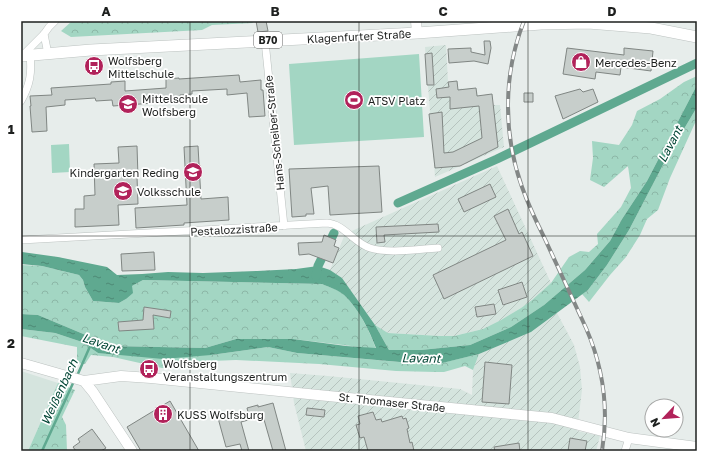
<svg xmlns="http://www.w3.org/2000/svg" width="718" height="472" font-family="'Golos Text',sans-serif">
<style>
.built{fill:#d5e4de}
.industrial{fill:url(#industrial-furrows)}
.grass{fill:#a3d6c3}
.forest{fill:url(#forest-crowns)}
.water{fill:url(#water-ripples)}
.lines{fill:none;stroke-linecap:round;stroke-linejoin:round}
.stream{stroke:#5fa990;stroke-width:2.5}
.canal{stroke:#5fa990;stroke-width:9}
.building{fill:#c7cecb;stroke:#808683}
.street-casing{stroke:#bcc2c0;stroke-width:8}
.secondary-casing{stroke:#bcc2c0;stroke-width:11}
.primary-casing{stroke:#bcc2c0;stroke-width:12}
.street{stroke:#fff;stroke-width:7}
.secondary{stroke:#fff;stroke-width:10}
.primary{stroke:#fff;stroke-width:11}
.rail-casing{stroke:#838786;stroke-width:4}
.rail{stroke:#fff;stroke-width:2.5;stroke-dasharray:8;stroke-linecap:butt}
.grid{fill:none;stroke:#1e201f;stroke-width:1;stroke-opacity:0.55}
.labels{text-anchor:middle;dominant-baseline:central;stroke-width:3.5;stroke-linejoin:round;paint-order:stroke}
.shield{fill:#fff;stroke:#626362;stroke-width:1}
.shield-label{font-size:10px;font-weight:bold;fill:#1e201f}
.street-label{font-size:11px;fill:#1e201f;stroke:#fff}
.poi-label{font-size:11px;fill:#1e201f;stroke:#fff;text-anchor:start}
.water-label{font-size:12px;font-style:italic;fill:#024635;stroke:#fff}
.neatline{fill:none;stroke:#1e201f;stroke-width:1.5}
.grid-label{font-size:13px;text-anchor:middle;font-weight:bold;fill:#1e201f}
</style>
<defs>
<pattern id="industrial-furrows" width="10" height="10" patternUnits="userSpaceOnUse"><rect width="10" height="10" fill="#d5e4de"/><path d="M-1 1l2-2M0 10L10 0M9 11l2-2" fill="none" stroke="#b6c3be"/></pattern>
<pattern id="forest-crowns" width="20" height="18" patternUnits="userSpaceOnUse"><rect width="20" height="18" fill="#a3d6c3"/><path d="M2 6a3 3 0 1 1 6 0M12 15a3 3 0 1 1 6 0" fill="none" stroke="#8cb7a7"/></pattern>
<pattern id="water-ripples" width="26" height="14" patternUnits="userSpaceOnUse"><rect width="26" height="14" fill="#5fa990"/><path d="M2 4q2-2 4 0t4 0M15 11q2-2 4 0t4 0" fill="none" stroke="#4e8975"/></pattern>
</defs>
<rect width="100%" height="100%" fill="#e7edeb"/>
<path class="built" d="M 21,371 L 58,383 L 28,451 L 21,451 Z"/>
<path class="industrial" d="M 446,45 L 448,82 L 457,81 L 458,89 L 476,88 L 478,96 L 493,105 L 500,105 L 504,147 L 435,177 L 425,47 Z
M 497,166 L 551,283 L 532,300 L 521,308 L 501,320 L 483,329 L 454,336 L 440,336 L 388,333 L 375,325 L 342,278 L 330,270 L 345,234 Z
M 557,313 L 574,345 L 580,367 L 582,390 L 577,431 L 600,436 L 596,451 L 306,451 L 294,403 L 290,373 L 328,376 L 460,389 L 472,395 L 473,370 L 479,354 L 531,332 Z"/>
<path class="grass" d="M 419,54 L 424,137 L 294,145 L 289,64 Z
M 69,144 L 70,172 L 52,173 L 51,145 Z"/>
<path class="forest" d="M 72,21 L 252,21 L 253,23 L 212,25 L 202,30 L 71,37 L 61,31 Z
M 697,76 L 697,85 L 647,181 L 622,219 L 610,241 L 585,270 L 544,305 L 511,327 L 470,345 L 421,350 L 389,350 L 375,325 L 388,333 L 440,336 L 454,336 L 483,329 L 501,320 L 521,308 L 532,300 L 551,283 L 569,257 L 580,251 L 589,252 L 598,244 L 597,234 L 621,207 L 631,188 L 628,166 L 604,187 L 590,180 L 593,158 L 592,141 L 619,145 L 632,125 L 637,111 L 660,99 L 684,82 Z
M 697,107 L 697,122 L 695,123 L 670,178 L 658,210 L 647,219 L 640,235 L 626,257 L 610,275 L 589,302 L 582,294 L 588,290 L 607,265 L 629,230 L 665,161 Z
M 21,265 L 42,266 L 79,275 L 83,280 L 85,287 L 93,301 L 119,303 L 126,299 L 132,286 L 143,280 L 322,284 C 329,287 339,290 344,295 C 359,309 369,330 376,349 L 293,339 L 236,339 L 205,348 L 112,346 L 38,315 L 21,314 Z
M 21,329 L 55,333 L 82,342 L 98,353 L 211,355 L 268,347 L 297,353 L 433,365 L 479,354 L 473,370 L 465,366 L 444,372 L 435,372 L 396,371 L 319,364 L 236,360 L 211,361 L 189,369 L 162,368 L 113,357 L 91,355 L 85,364 L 77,363 L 77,347 L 21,336 Z
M 58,383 L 75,390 L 62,417 L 66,425 L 67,451 L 28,451 Z"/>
<path class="water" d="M 697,85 L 697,107 L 665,161 L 629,230 L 607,265 L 588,290 L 531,332 L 479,354 L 434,365 L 297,353 L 268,347 L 211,355 L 163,359 L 98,353 L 82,342 L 55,333 L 21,329 L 21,314 L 38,315 L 112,346 L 205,348 L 236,339 L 293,339 L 346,346 L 376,348 C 369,330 359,309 344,295 C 338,290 329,287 322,284 L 143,280 L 132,286 L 133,293 L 126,299 L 119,303 L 93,301 L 85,287 L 83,280 L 79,275 L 42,266 L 21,264 L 21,252 L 22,252 L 58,257 L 107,267 L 117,275 L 142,274 L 168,272 L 203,273 L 257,271 L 296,269 L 318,266 L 330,270 L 342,278 L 375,325 L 389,350 L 421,350 L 470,345 L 511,327 L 544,305 L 585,270 L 610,241 L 622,219 L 647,181 Z"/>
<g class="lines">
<path class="stream" d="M 77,376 L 91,344
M 42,451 L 74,381"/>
<path class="canal" d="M 398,203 L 497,159 L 697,63
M 316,276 L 318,266 L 334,233"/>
</g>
<path class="building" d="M 256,21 L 266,21 L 268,31 L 258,32 Z
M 484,41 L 490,41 L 491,48 L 488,64 L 474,61 L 449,63 L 448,49 L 471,48 L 471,52 L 485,55 Z
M 567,48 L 624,55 L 624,48 L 653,51 L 651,71 L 621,67 L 620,75 L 596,72 L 595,79 L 563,74 Z
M 432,53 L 434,85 L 427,85 L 425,54 Z
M 239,75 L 240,82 L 261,80 L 261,90 L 263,90 L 265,116 L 249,117 L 247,93 L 227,95 L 227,89 L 192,91 L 192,94 L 180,95 L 181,101 L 113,106 L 112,100 L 96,101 L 95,98 L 65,100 L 65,105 L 46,107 L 47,131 L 32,132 L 30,106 L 31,106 L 30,96 L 52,95 L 51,88 L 111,84 L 111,82 L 125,81 L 125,91 L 166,88 L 166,79 L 179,78 L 179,79 Z
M 457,81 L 458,90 L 476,88 L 477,96 L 492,94 L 498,147 L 460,166 L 435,168 L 429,114 L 442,112 L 444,153 L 453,152 L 482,138 L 479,106 L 450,109 L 450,97 L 437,98 L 436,89 L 449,87 L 448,82 Z
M 580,89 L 583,92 L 593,89 L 598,102 L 563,119 L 555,96 Z
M 524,93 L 533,93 L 533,102 L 524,102 Z
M 137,146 L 138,177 L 137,177 L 138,204 L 118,205 L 119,225 L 75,227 L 75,209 L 84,209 L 84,196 L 95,195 L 94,164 L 119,163 L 118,147 Z
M 198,146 L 201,199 L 228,197 L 229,220 L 184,223 L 184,225 L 136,228 L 135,208 L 187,205 L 184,147 Z
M 379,166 L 382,212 L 330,215 L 328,186 L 311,188 L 314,214 L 306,214 L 306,216 L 292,217 L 289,169 Z
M 490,184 L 496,197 L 464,212 L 458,199 Z
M 508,209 L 519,234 L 522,232 L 533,256 L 444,299 L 433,275 L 506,240 L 494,216 Z
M 438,224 L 439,232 L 384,235 L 385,242 L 377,243 L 376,227 Z
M 324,235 L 336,240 L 334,246 L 339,248 L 333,263 L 309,254 L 299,255 L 298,243 L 322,242 Z
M 154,252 L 155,270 L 122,271 L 121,254 Z
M 522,282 L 527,297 L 503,305 L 498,290 Z
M 494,304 L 496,314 L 477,317 L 475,307 Z
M 144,307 L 171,311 L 170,318 L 153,315 L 154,329 L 119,331 L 118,322 L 143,320 Z
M 485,362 L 512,365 L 509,404 L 482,402 Z
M 170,401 L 199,451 L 141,451 L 127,427 Z
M 273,403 L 286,451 L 273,451 L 263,416 L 241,422 L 249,451 L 242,451 L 240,444 L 226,447 L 218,418 L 225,416 L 225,418 L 248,412 L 247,408 L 258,405 L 258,407 Z
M 307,408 L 325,410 L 324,417 L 306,415 Z
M 373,412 L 376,420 L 381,419 L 382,422 L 402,416 L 403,419 L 406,418 L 409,428 L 407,429 L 410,443 L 412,442 L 414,451 L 368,451 L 364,437 L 360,438 L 356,425 L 360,424 L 358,416 Z
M 92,429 L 106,448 L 101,451 L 76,451 L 73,447 L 80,442 L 78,439 Z
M 570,438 L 587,441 L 585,451 L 568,451 Z
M 519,443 L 520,451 L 495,451 L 494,447 Z"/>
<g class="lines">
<defs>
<path id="street" d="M 44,34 L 48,54
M 265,41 L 284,226
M 22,56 L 44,34 L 49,27 L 55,21
M 21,101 C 30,85 32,73 30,55
M 21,240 L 327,223 C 344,224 354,243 370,248 C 388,254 418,249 438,248
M 625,451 L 629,438"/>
<path id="secondary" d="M 416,21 L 417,33
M 21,363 L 84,381 L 93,392 L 132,451
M 84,381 L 121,376 L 151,378 L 318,395 L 552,418 L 629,438 L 697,447"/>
<path id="primary" d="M 21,56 L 91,50 L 417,33 L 541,24 L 588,23 L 651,28 L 697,37"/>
</defs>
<use href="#street" class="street-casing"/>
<use href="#secondary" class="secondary-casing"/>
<use href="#primary" class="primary-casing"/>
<use href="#street" class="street"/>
<use href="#secondary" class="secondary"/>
<use href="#primary" class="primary"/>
<defs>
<path id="rail" d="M 524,21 C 503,74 503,134 522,187 C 528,204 536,221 544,237 C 558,267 572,297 586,328 C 603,367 609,409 602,451"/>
</defs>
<use href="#rail" class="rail-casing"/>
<use href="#rail" class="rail"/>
</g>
<path class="grid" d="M 190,21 L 190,451M 359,21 L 359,451M 528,21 L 528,451M 21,236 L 697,236"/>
<defs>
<symbol id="shop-disc" viewBox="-11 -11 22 22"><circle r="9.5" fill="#b1225a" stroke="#fff"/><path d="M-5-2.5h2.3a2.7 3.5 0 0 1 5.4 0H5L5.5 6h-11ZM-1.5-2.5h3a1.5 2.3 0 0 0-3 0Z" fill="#fff"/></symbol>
<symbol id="bus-disc" viewBox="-11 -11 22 22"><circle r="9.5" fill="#b1225a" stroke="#fff"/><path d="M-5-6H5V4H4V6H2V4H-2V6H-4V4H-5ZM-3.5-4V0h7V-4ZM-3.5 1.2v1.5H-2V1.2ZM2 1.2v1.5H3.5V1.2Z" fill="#fff"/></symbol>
<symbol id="stadium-disc" viewBox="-11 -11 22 22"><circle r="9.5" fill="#b1225a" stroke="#fff"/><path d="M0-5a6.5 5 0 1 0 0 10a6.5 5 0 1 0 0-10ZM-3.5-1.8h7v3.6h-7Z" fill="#fff"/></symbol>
<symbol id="school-disc" viewBox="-11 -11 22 22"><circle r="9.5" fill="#b1225a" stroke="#fff"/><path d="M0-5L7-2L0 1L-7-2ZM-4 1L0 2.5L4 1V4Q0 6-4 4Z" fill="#fff"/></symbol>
<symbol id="building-disc" viewBox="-11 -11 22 22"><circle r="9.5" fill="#b1225a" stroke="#fff"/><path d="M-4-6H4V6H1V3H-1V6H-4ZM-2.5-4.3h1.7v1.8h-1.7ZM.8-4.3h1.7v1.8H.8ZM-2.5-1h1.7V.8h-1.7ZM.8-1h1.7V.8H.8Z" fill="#fff"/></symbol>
</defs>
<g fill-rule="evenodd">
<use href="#shop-disc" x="570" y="51" width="22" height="22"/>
<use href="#bus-disc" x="83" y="55" width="22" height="22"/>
<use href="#stadium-disc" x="343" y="89" width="22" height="22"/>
<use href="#school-disc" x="117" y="93" width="22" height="22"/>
<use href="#school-disc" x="182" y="161" width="22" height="22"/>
<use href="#school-disc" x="112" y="180" width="22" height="22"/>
<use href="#bus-disc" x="138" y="358" width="22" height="22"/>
<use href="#building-disc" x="152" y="403" width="22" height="22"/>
</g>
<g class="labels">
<rect class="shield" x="254" y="32" width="28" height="16" rx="3"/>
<g class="shield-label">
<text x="268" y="40">B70</text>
</g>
<g class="street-label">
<text transform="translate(359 36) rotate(-3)">Klagenfurter Straße</text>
<text transform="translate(274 133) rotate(-96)">Hans-Scheiber-Straße</text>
<text transform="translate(234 229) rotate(-3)">Pestalozzistraße</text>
<text transform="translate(392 402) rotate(6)">St. Thomaser Straße</text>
</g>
<g class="poi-label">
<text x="108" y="60">Wolfsberg<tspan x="108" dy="13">Mittelschule</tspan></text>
<text x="595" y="62">Mercedes-Benz</text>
<text x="142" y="98">Mittelschule<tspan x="142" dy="13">Wolfsberg</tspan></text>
<text x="368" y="100">ATSV Platz</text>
<text x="179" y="172" text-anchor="end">Kindergarten Reding</text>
<text x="137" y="191">Volksschule</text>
<text x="163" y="363">Wolfsberg<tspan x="163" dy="13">Veranstaltungszentrum</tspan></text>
<text x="177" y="414">KUSS Wolfsburg</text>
</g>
<g class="water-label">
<text transform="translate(670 144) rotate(-62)">Lavant</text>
<text transform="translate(101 343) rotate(19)">Lavant</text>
<text transform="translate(421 358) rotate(1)">Lavant</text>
<text transform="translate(59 392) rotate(-65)">Weißenbach</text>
</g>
</g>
<rect width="718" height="472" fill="none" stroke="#ffffff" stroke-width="44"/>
<g transform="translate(664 418) rotate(244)"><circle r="19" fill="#ffffff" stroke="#a5a6a5"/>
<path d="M0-3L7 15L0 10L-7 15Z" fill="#b1225a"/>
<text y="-6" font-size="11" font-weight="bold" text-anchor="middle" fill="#1e201f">N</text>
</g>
<rect x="22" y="22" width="674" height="428" class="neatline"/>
<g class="grid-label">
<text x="106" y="16">A</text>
<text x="275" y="16">B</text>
<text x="443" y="16">C</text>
<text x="612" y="16">D</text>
<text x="11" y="134">1</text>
<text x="11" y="348">2</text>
</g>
</svg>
